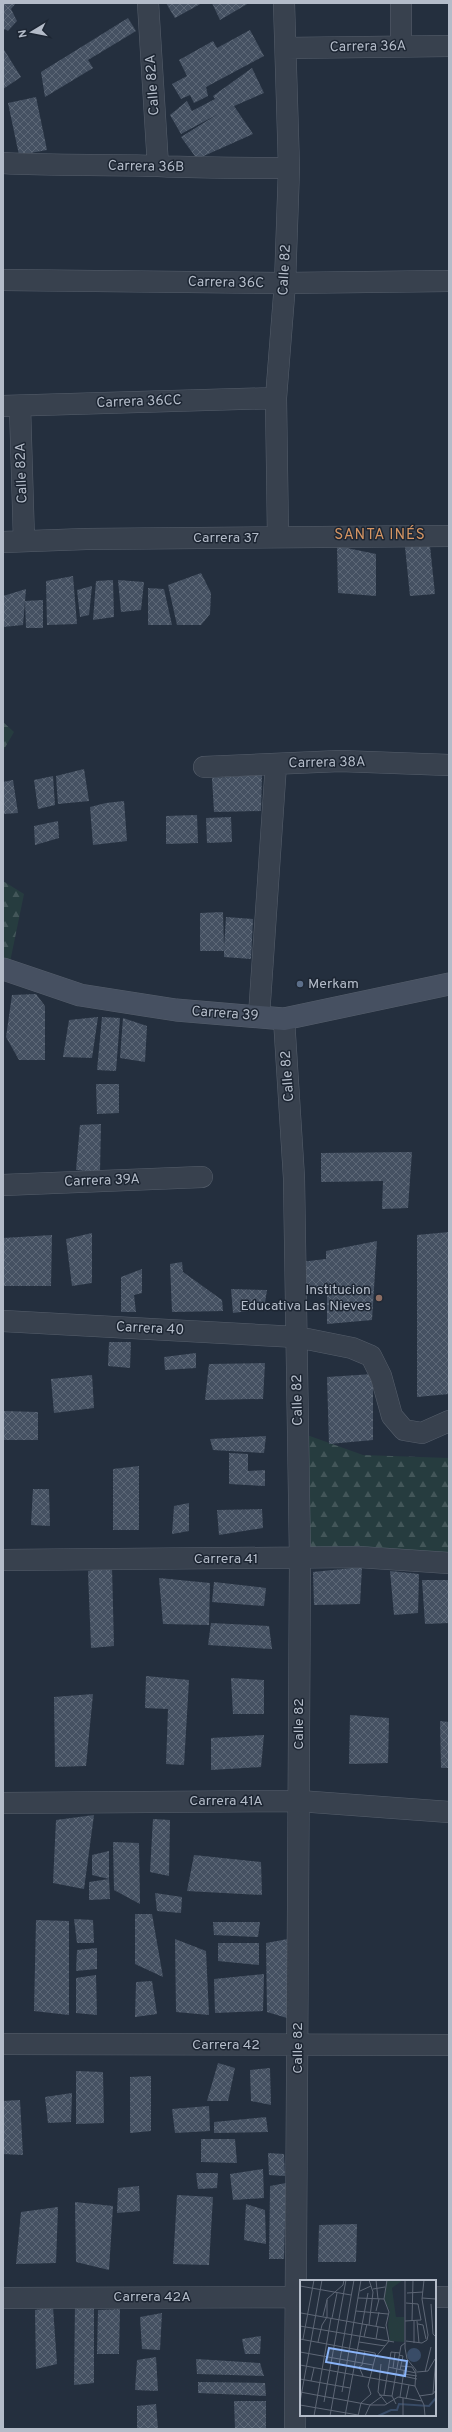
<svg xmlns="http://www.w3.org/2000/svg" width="452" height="2432" font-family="Overpass,sans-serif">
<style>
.forest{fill:url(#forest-firs)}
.building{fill:url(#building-cross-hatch)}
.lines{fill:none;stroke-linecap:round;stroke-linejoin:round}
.street-casing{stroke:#565f6c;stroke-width:22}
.secondary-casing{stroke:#565f6c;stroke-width:23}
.street{stroke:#38414e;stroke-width:21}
.secondary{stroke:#465061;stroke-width:22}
.service-dot{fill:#5c6f8a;stroke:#1d2633;stroke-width:1.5}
.education-dot{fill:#8d6e63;stroke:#1d2633;stroke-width:1.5}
.labels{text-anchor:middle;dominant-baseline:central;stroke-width:3;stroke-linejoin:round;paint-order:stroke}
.street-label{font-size:14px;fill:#b4bcc9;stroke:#1d2633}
.poi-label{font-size:14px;fill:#b4bcc9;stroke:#1d2633;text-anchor:start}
.neighbourhood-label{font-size:15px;letter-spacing:1px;fill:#d59563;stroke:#1d2633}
.inset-river{fill:none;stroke:#394c67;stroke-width:2}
.inset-road{fill:none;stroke:#5e6776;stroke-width:1}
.view{fill:#8ab4f8;fill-opacity:0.15;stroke:#8ab4f8;stroke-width:2}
.inset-edge{fill:none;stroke:#b4bcc9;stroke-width:2}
</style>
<defs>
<pattern id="forest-firs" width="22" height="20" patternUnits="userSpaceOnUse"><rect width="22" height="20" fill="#263c3f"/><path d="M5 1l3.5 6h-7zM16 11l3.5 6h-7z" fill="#435659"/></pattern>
<pattern id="building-cross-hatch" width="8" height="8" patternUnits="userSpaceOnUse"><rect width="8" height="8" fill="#455162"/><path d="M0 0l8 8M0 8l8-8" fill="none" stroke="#5d6877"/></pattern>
</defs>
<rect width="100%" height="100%" fill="#242f3e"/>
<path class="forest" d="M 3,722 L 14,732 L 3,751 Z
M 3,881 L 24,894 L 10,962 L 3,958 Z
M 307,1435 L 363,1455 L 449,1458 L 449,1557 L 308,1549 Z"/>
<path class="building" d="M 3,3 L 16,3 L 11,9 L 17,21 L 8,31 L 5,29 L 3,31 Z
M 166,3 L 202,3 L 175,18 Z
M 212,3 L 249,3 L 220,20 Z
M 128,18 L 136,31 L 88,60 L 93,68 L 45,97 L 41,72 Z
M 250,30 L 264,56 L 206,87 L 208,96 L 194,103 L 190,95 L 181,99 L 172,84 L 187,76 L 179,60 L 213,41 L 217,48 Z
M 3,48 L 21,77 L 3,89 Z
M 252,68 L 264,93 L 234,106 L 253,134 L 197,159 L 181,137 L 218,114 L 181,134 L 170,115 L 187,101 L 192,111 L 215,99 L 213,96 Z
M 36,97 L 47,150 L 19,155 L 8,103 Z
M 337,546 L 376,554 L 376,596 L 338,593 Z
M 430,546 L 435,594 L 410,596 L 405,547 Z
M 201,573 L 211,593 L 210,614 L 201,625 L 177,625 L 168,585 Z
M 73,576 L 77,624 L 47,625 L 46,581 Z
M 113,580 L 114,617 L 93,620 L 96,581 Z
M 118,580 L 144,582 L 141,610 L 121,612 Z
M 92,586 L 89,615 L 80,617 L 77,590 Z
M 148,588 L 164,589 L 172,625 L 148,625 Z
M 26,589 L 25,601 L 43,600 L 43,628 L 26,628 L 25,601 L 23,625 L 3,627 L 3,596 Z
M 84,769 L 89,801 L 58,804 L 56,776 Z
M 262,775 L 261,811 L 214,812 L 212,778 Z
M 53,776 L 55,805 L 38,809 L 34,780 Z
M 13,780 L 18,813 L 3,814 L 3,782 Z
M 124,801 L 127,841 L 93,845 L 90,807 L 106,803 Z
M 197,815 L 198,843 L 166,844 L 166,816 Z
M 231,817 L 232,842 L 207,843 L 206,818 Z
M 58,821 L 59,838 L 35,845 L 34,826 Z
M 223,912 L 224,948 L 226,917 L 253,919 L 251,959 L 224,957 L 224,951 L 200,951 L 200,913 Z
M 36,994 L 45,1006 L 45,1060 L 19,1060 L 6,1037 L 12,995 Z
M 98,1017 L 92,1058 L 63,1057 L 69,1020 Z
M 102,1017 L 120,1018 L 116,1071 L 97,1070 Z
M 123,1018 L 147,1026 L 145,1062 L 120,1058 Z
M 96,1084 L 119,1084 L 119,1113 L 97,1114 Z
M 101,1124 L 100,1172 L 76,1170 L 80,1125 Z
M 412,1152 L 408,1208 L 382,1209 L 383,1181 L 321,1182 L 321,1153 Z
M 449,1232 L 449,1394 L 417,1397 L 417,1235 Z
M 92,1233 L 92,1283 L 72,1286 L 66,1239 Z
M 52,1235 L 51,1286 L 3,1286 L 3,1238 Z
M 377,1241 L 372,1320 L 327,1324 L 327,1293 L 300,1295 L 300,1262 L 326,1259 L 326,1251 Z
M 182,1262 L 183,1272 L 222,1300 L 223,1311 L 172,1312 L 170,1264 Z
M 142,1269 L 142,1293 L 134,1295 L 136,1312 L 121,1312 L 121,1277 Z
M 231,1289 L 267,1290 L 264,1309 L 233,1313 Z
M 109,1342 L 131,1342 L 130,1368 L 108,1366 Z
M 196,1353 L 196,1368 L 165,1370 L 164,1357 Z
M 265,1363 L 263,1399 L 205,1400 L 209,1364 Z
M 373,1374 L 373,1440 L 329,1444 L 327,1377 Z
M 92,1375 L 94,1408 L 54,1413 L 51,1379 Z
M 3,1411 L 38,1412 L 38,1440 L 3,1440 Z
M 266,1436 L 264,1453 L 213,1450 L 210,1439 Z
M 229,1453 L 248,1454 L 248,1471 L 265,1470 L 265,1486 L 229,1484 Z
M 139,1466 L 139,1530 L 113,1530 L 113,1469 Z
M 33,1489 L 49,1489 L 50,1526 L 31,1525 Z
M 189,1503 L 189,1531 L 172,1534 L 174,1506 Z
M 262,1509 L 263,1528 L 219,1535 L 217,1510 Z
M 112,1567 L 114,1646 L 91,1648 L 88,1571 Z
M 362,1567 L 360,1604 L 314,1605 L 313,1572 Z
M 390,1571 L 419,1574 L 418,1613 L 394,1615 Z
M 159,1578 L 210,1583 L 209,1625 L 163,1624 Z
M 422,1580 L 449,1580 L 449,1623 L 425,1624 Z
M 214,1582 L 266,1588 L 264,1606 L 212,1602 Z
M 211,1623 L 269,1626 L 272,1649 L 208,1645 Z
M 146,1676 L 189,1680 L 184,1765 L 166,1764 L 168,1709 L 145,1708 Z
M 231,1678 L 264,1680 L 264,1714 L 233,1714 Z
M 93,1694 L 86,1766 L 55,1767 L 54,1697 Z
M 350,1715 L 389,1718 L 388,1763 L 349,1764 Z
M 440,1721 L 449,1722 L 449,1768 L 441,1768 Z
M 264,1735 L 261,1767 L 211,1770 L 211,1738 Z
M 94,1815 L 84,1889 L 53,1883 L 56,1820 Z
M 153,1819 L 170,1820 L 169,1876 L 150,1872 Z
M 113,1842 L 139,1843 L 140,1904 L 114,1890 Z
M 109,1851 L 109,1879 L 92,1875 L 92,1855 Z
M 194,1855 L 261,1862 L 262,1895 L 187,1891 Z
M 109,1879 L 110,1899 L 89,1900 L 89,1882 Z
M 155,1893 L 182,1897 L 181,1913 L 157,1911 Z
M 135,1914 L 152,1914 L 163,1977 L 135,1964 Z
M 74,1919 L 93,1920 L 94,1943 L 77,1943 Z
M 36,1920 L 69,1921 L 69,2015 L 34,2011 Z
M 213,1922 L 260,1922 L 258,1937 L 214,1935 Z
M 175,1939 L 206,1951 L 209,2015 L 176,2012 Z
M 288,1939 L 287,2018 L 267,2012 L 266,1943 Z
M 218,1943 L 259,1943 L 259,1965 L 218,1961 Z
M 97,1948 L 97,1969 L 76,1971 L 77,1950 Z
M 264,1974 L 263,2011 L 215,2013 L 214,1979 Z
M 96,1975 L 97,2015 L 76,2013 L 76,1978 Z
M 152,1981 L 157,2014 L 135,2017 L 136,1982 Z
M 218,2063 L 235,2068 L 228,2101 L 207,2101 Z
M 270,2068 L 271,2105 L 251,2101 L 250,2070 Z
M 76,2071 L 103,2072 L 104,2123 L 76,2124 Z
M 151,2076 L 151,2131 L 130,2133 L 130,2077 Z
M 72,2093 L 71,2122 L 48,2123 L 45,2097 Z
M 20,2100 L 23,2155 L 3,2154 L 3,2101 Z
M 209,2106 L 210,2131 L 175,2133 L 172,2109 Z
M 266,2117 L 268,2132 L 214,2133 L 214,2122 Z
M 201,2139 L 235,2139 L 237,2163 L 201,2162 Z
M 268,2153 L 284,2154 L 285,2176 L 269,2175 Z
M 263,2169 L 264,2198 L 233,2200 L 230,2174 Z
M 196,2173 L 218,2173 L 217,2188 L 198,2189 Z
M 286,2183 L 284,2259 L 269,2259 L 270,2186 Z
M 139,2186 L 140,2211 L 117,2213 L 118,2188 Z
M 177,2195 L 213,2197 L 209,2265 L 173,2264 Z
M 75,2202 L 113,2206 L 109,2270 L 76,2262 Z
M 246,2204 L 265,2210 L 266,2244 L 244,2240 Z
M 58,2207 L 56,2263 L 16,2264 L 21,2212 Z
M 357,2224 L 356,2262 L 318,2262 L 319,2225 Z
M 75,2303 L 94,2307 L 94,2383 L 74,2385 Z
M 53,2307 L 57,2364 L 36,2369 L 35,2310 Z
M 120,2309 L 119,2354 L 97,2354 L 98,2310 Z
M 162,2313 L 160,2350 L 142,2349 L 140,2317 Z
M 261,2336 L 260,2354 L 245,2354 L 242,2339 Z
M 156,2357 L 158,2391 L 135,2390 L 137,2360 Z
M 196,2359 L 260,2363 L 264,2376 L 197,2374 Z
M 198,2382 L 265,2383 L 266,2396 L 198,2393 Z
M 234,2401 L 266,2401 L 266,2429 L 235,2429 Z
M 156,2404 L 158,2429 L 137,2429 L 137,2406 Z"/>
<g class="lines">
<defs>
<path id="street" d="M 148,3 L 158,166
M 401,3 L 401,46
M 286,48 L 449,46
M 3,163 C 55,166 106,164 158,166 C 202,168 245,168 289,168
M 3,280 L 285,283 L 449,281
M 3,406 L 276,398
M 20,406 L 24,541
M 278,537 L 276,398 L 285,283 L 289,168 L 284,3
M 3,542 L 86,539 L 449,536
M 204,767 L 340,761 L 449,765
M 259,1016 L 276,764
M 284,1019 L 294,1178 L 300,1558 L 295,2429
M 3,1185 L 202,1177
M 3,1321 L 297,1337 L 352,1348 L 371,1356 L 381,1376 L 392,1416 L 404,1430 L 422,1433 L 449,1421
M 3,1560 L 359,1557 L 449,1563
M 3,1803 L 299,1801 L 449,1812
M 3,2044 L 449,2045
M 435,2297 L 449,2297
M 3,2298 L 301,2297"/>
<path id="secondary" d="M 3,969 L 80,995 L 176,1010 L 284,1019 L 449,984"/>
</defs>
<use href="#street" class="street-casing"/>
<use href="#secondary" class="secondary-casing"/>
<use href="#street" class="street"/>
<use href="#secondary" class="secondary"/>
</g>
<circle class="service-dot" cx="300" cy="984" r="4"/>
<circle class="education-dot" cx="379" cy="1298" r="4"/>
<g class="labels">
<g class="street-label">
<text transform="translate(368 47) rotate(-1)">Carrera 36A</text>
<text transform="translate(153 85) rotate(-94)">Calle 82A</text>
<text transform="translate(146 167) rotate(1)">Carrera 36B</text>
<text transform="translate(285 270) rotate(-87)">Calle 82</text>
<text transform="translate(226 283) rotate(1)">Carrera 36C</text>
<text transform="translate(139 402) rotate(-2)">Carrera 36CC</text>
<text transform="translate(22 473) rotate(-92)">Calle 82A</text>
<text x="226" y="538">Carrera 37</text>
<text transform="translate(327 763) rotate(-1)">Carrera 38A</text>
<text transform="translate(225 1014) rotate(4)">Carrera 39</text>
<text transform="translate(288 1076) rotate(-94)">Calle 82</text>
<text transform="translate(102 1181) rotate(-2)">Carrera 39A</text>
<text transform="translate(150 1329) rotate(3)">Carrera 40</text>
<text transform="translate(298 1400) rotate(-91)">Calle 82</text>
<text x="226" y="1559">Carrera 41</text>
<text transform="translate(299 1724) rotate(-90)">Calle 82</text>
<text x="226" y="1801">Carrera 41A</text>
<text x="226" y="2045">Carrera 42</text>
<text transform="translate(298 2048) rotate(-90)">Calle 82</text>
<text x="152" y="2297">Carrera 42A</text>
</g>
<g class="poi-label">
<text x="308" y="984">Merkam</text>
<text x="371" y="1290" text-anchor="end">Institucion<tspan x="371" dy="16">Educativa Las Nieves</tspan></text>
</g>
<g class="neighbourhood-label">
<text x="380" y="535">SANTA INÉS</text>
</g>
</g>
<g transform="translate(300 2280)">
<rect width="136" height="136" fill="#242f3e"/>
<path d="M 87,0 L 103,0 L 92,8 L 96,37 L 104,37 L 104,62 L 90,61 L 88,45 L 90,31 L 84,20 Z" fill="#263c3f"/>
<path d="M107 75a7 7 0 1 1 14 0a7 7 0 1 1-14 0Z" fill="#394c67"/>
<path class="inset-river" d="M 78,136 L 91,130 L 97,130 L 99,124 L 129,126 L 136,118"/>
<path class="inset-road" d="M 76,0 L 78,19M 105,0 L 105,68 L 107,79 L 116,90 L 115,106 L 124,125 L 125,136M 0,6 L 51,15M 73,9 L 85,7M 60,11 L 71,6M 107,13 L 123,12M 58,18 L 84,19M 122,18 L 136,19M 106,23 L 118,24M 131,24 L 133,54 L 136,57M 56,31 L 88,34M 76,31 L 79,19M 1,33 L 85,48M 23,36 L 27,20M 32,38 L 37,13M 105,41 L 121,40 L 118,24M 112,41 L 113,0M 114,41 L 114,63M 117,41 L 119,63M 118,44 L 123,45 L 126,59M 69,45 L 73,12 L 69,0M 0,46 L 94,62M 76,46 L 79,32M 64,57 L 67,44M 0,59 L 75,73 L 76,76M 3,59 L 14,0M 76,59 L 78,47M 106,61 L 122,63M 18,62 L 22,45 L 27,37 L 27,19 L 43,5 L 44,0M 59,62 L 85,66M 122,63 L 127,60 L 128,55 L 122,19 L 124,0M 0,72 L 73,85M 99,75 L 103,76 L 100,90M 81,84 L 78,112 L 87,124M 0,85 L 115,106M 101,86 L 112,87 L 115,92M 88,87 L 116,93M 93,88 L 95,73M 117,92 L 128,91 L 135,79M 125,92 L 131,67M 104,94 L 117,96M 63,96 L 59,87 L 62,85 L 65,71M 103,96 L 117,99M 0,99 L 50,108M 11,101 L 14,88M 0,112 L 70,125 L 85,125 L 98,117 L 122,121M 42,112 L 61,0M 133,114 L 136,76M 79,115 L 92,116M 84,115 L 91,72 L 100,73M 119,116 L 133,114 L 136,110M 100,117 L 104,91M 106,119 L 109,105M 0,122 L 22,0M 24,122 L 46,0M 96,124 L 92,116 L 101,66 L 105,63M 0,125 L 58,135M 14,136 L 31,38M 30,136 L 54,0M 45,136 L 68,13M 58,136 L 61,123 L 71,114 L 68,106 L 75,78 L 89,61 L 86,45 L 89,32 L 84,19 L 87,0M 65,136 L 70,125 L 81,117M 103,136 L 103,118"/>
<path class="view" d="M 29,68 L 107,81 L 105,96 L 26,82 Z"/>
<rect width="136" height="136" class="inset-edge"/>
</g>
<rect width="452" height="2432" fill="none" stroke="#b4bcc9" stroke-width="8"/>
<g transform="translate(32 32) rotate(260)" stroke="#1d2633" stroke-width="3" paint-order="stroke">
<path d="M0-3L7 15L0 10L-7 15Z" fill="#b4bcc9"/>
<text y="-6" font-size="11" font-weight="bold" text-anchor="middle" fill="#b4bcc9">N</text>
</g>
</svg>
